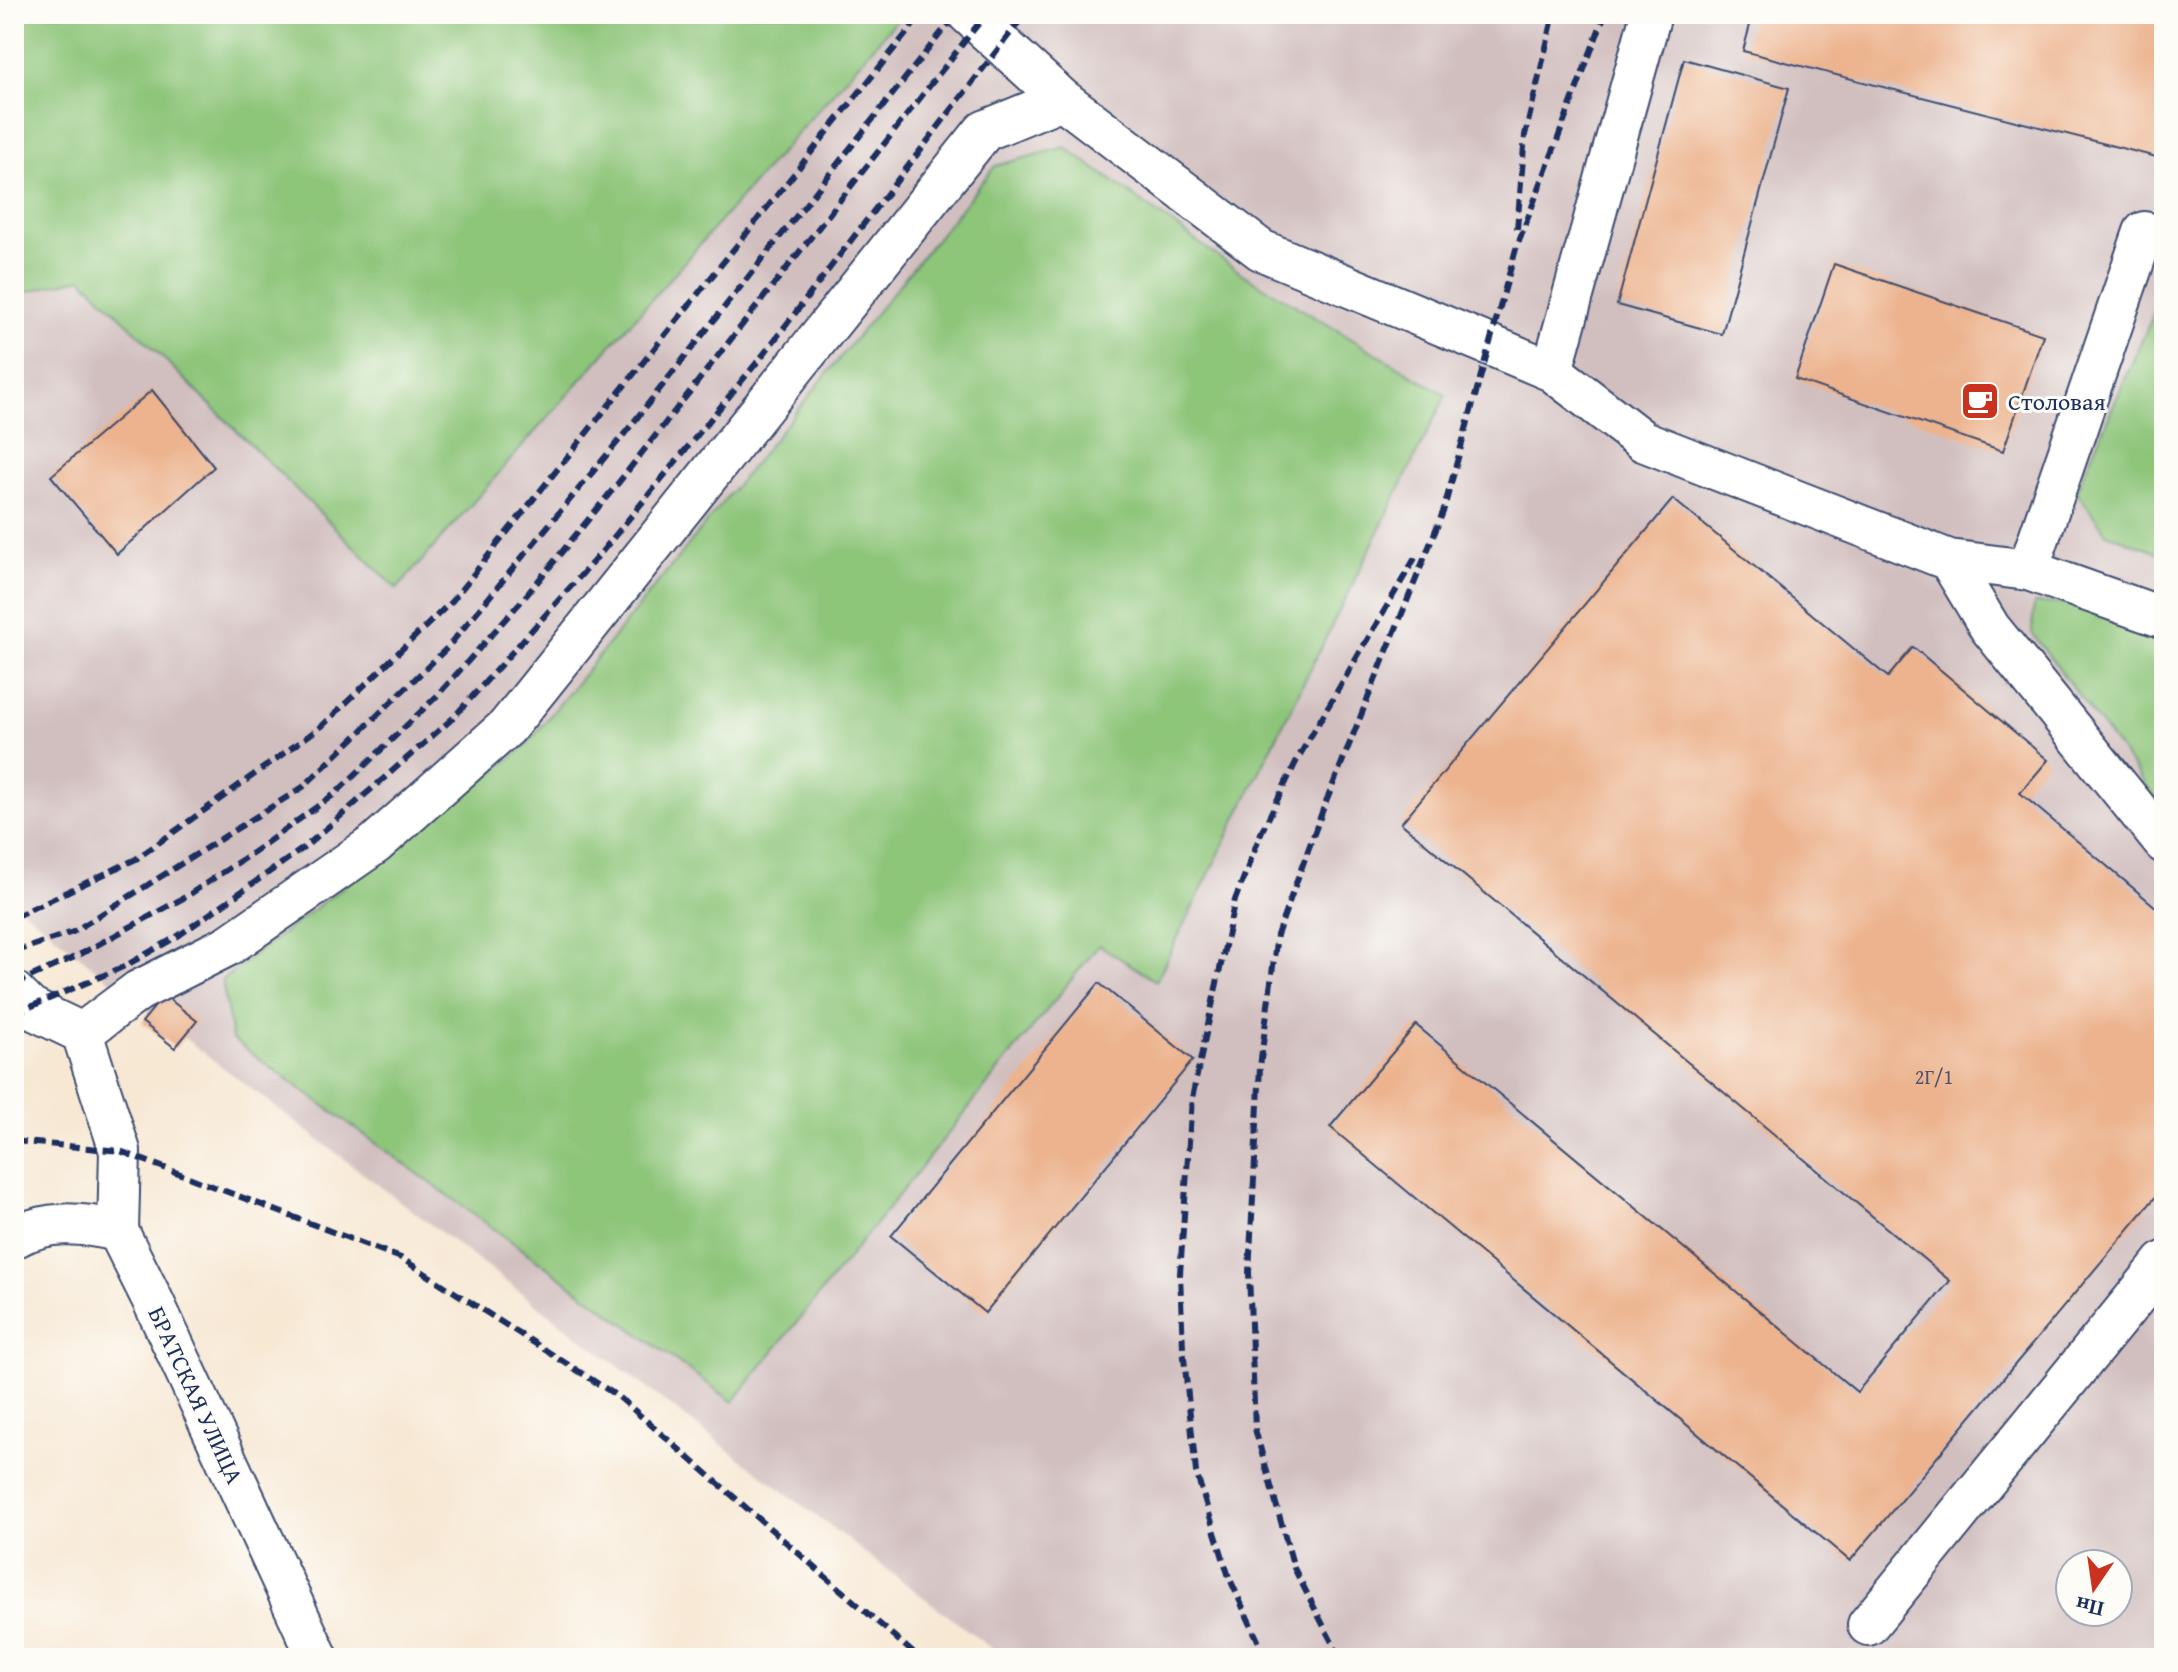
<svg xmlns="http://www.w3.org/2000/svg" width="2178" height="1672" font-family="'Gentium Book Plus',serif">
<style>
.industrial{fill:#d1bfbf;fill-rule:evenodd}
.green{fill:#8dc579;stroke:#547a6c;stroke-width:2}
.building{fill:#ecb38e}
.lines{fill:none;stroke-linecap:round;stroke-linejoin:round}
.minor-casing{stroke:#3c4b70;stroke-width:44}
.minor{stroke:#fff;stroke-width:40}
.rail{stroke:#1b2f5e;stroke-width:6;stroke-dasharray:12 6;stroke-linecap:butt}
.labels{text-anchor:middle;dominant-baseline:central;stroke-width:6;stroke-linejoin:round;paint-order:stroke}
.number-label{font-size:20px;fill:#4f506a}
.poi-label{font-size:24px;fill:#1b2f5e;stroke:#fdfcf7;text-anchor:start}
.street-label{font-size:24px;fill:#1b2f5e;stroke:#fdfcf7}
</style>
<rect width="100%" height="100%" fill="#fdfcf7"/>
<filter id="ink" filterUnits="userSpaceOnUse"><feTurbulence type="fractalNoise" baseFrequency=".0125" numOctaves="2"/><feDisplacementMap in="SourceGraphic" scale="16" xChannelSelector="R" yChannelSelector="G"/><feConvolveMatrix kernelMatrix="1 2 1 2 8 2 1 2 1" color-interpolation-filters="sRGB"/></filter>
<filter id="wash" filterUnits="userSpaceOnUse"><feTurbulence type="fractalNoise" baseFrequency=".006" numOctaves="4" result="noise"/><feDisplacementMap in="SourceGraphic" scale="32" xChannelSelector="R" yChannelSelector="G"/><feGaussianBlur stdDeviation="1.8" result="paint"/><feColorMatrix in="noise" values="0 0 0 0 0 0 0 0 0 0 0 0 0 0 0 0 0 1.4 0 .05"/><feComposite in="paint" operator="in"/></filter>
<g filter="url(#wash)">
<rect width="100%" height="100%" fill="#f7e8d4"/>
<path class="industrial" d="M 14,14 L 2164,14 L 2164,1658 L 1004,1658 L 130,997 L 14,902 ZM 2070,1564 L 2118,1564 L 2118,1612 L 2070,1612 Z"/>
<path class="green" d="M 14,14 L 902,14 L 397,589 L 82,278 L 14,295 Z
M 1065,147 L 1244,275 L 1446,395 L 1156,981 L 1099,945 L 733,1402 L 232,1039 L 222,980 L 524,748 L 995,166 Z
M 2164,290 L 2164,555 L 2106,533 L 2076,491 Z
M 2067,603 L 2164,638 L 2164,809 L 2032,633 L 2034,604 Z"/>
<g id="blocks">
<path class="building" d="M 1753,14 L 2164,14 L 2164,159 L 1743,51 Z
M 1684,59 L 1789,88 L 1722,334 L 1617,305 Z
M 1834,264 L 2043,335 L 2003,451 L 1795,379 Z
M 152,390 L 214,467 L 117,554 L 51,476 Z
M 1673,499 L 1888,677 L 1913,647 L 2048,760 L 2020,793 L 2164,914 L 2164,1187 L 1850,1561 L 1330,1127 L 1416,1025 L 1857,1392 L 1950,1281 L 1401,823 Z
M 1099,983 L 1193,1060 L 985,1313 L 891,1236 Z
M 164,995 L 197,1021 L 175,1048 L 142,1022 Z"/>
</g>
</g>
<g filter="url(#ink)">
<use href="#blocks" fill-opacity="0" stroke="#3c4b70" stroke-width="2"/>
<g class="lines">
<defs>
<path id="minor" d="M 968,14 L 1062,99
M 1552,371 L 1651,14
M 1949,560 L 1990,628 L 2164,843
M 2028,570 L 2144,232 L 2164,236
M 14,992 L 30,1008 L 82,1033
M 118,1231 L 120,1151 L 82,1033 L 138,991 L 229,945 L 375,844 L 507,727 L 984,131 L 1062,99 L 1261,250 L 1552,371 L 1643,441 L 1949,560 L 2028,570 L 2164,618
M 14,1238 C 47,1219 82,1223 118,1231 L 153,1301 L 318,1658
M 1868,1625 L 2164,1262"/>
</defs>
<use href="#minor" class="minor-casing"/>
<use href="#minor" class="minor"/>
<path class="rail" d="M 1517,229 L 1525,135 L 1554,14
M 14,917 L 136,859 L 322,726 L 452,601 L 922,14
M 14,952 L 73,932 L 303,787 L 447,648 L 625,433 L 956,14
M 14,984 L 77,956 L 187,896 L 255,851 L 336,793 L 437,696 L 525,597 L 619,482 L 986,14
M 14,1014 L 125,966 L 178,936 L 305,847 L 453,718 L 600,554 L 763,355 L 1025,14
M 14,1141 L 120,1151 L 401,1258 L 619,1397 L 919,1658
M 1266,1658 L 1229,1577 L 1196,1472 L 1183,1348 L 1180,1274 L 1192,1098 L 1235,900 L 1261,833 L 1298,758 L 1418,553
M 1340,1658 L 1294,1568 L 1255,1429 L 1249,1272 L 1260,1067 L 1277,935 L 1322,812 L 1443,512 L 1516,249 L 1605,14"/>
</g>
</g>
<defs>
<symbol id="cafe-square" viewBox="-11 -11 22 22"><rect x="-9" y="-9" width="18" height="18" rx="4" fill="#c8321e" stroke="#fdfcf7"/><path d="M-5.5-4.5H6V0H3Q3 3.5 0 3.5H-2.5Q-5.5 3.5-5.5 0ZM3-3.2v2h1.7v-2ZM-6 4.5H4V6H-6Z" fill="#fff"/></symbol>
</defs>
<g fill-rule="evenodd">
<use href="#cafe-square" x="1958" y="379" width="44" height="44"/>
</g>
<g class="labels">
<g class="number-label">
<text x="1934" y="1076">2Г/1</text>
</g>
<g class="poi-label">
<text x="2008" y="401">Столовая</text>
</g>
<g class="street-label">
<text transform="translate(196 1395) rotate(65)">БРАТСКАЯ УЛИЦА</text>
</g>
</g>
<rect width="2178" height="1672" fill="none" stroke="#fdfcf7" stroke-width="48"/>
<g transform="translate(2094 1588) rotate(193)"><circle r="38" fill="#fdfcf7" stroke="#a3aaba" stroke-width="2"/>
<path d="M0-6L14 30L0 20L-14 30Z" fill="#c8321e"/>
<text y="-12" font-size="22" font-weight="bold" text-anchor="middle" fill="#1b2f5e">Пн</text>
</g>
</svg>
